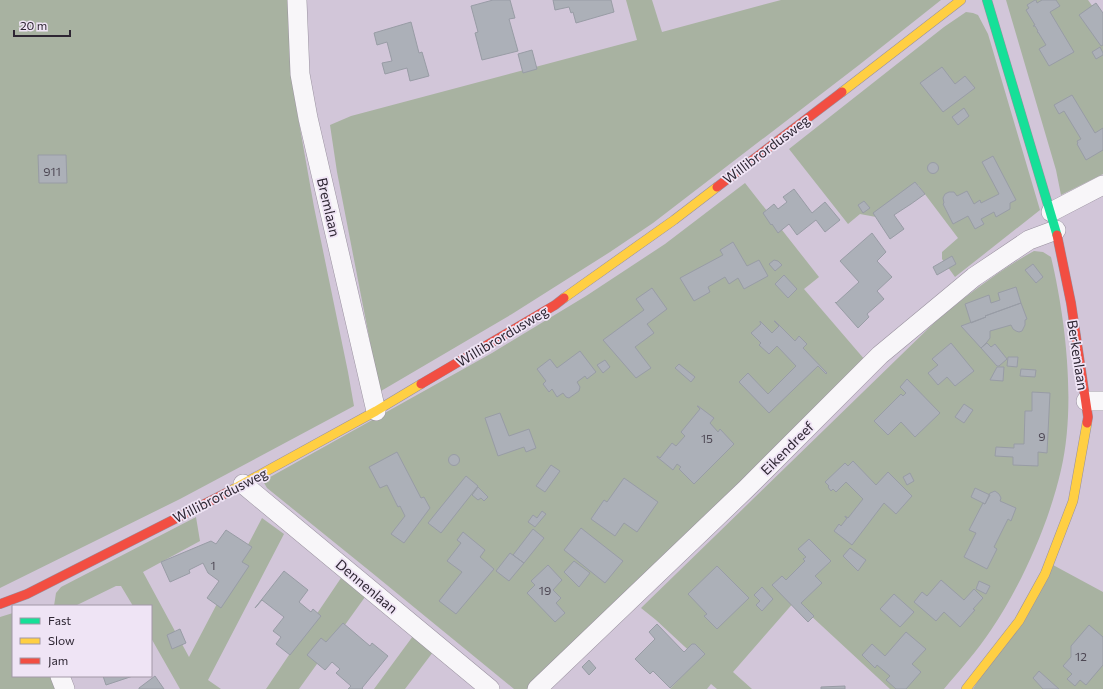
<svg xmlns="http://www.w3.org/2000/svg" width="1103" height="689" font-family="Commissioner,sans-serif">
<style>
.green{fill:#a8b2a1}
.building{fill:#acb0b8;stroke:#989ca5}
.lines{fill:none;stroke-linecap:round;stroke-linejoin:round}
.street-casing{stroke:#99919f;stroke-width:20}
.fast-casing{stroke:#99919f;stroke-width:10}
.slow-casing{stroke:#99919f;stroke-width:10}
.jam-casing{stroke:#99919f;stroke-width:10}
.street{stroke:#f8f6f9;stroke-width:19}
.fast{stroke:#16e098;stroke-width:9}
.slow{stroke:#ffcf43;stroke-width:9}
.jam{stroke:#f24e42;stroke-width:9}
.labels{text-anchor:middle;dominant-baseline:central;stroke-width:3.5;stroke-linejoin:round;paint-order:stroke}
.number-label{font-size:12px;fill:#4e4854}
.street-label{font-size:14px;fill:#2e2633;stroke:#efe4f5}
</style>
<rect width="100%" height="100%" fill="#d2c6d9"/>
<path class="green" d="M 0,0 L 291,0 L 292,83 L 314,207 L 348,372 L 354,406 L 180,499 L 0,588 Z
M 626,0 L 652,0 L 662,32 L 781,0 L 941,0 L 859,65 L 653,223 L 610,252 L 512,314 L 381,391 L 378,383 L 337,172 L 330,125 L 351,116 L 637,40 Z
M 1006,0 L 1088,0 L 1103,21 L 1103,174 L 1061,195 L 1056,170 Z
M 966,12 L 973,13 L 978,15 L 988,34 L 1040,210 L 955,277 L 942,259 L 942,252 L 958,238 L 918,185 L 876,217 L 860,214 L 848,224 L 789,149 L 944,27 Z
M 745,183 L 819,277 L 804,289 L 865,360 L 645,575 L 527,689 L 514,689 L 371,572 L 267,488 L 263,481 L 492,353 L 586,296 L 665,244 Z
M 1034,251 L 1043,252 L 1051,257 C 1066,320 1076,406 1061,470 C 1049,523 1022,584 991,630 C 977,651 960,670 944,689 L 890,689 L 795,601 L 733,672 L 752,689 L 717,689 L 711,684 L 707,689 L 670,689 L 698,659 L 656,620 L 641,608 L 935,322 C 955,305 975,289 997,274 C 1009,266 1021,258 1034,251 Z
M 196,517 L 200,541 L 143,572 L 189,657 L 262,518 L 284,534 L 208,680 L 221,689 L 180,689 L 151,638 L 151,606 L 133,606 L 121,586 L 116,586 L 75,606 L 54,606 L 56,593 L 61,587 Z
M 1053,565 L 1103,592 L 1103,689 L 973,689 Z
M 341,578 L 365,597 L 299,689 L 266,689 Z
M 13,613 L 13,676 L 54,676 L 59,689 L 0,689 L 0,617 Z
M 413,636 L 433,652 L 405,689 L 374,689 Z"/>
<path class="building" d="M 493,0 L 510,0 L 515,18 L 509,19 L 518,51 L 482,60 L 475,33 L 478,32 L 471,6 Z
M 553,0 L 611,0 L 614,12 L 576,23 L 573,12 L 571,13 L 569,7 L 555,10 Z
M 1035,0 L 1036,0 L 1037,3 L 1042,0 L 1056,0 L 1060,6 L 1050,12 L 1074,52 L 1049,66 L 1039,49 L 1046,45 L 1038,32 L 1037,32 L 1038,31 L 1035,26 L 1033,26 L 1035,25 L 1026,10 L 1029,8 L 1027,5 Z
M 1096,3 L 1103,13 L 1103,45 L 1101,46 L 1079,15 Z
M 411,22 L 419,53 L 422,52 L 429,76 L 410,81 L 407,68 L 385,74 L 382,63 L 392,61 L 387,42 L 377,45 L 374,33 Z
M 1100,47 L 1103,53 L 1103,55 L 1096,59 L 1092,52 Z
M 532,50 L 537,69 L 523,73 L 518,54 Z
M 942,67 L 955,84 L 965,76 L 975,88 L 943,112 L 920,83 Z
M 1072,95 L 1095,133 L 1103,128 L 1103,150 L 1086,160 L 1077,144 L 1078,143 L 1077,141 L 1081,139 L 1064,111 L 1059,114 L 1054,105 Z
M 964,108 L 969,116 L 958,125 L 952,117 Z
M 38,155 L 66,155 L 67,183 L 39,183 Z
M 993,156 L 1016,200 L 1010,203 L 1010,209 L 996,217 L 994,212 L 981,219 L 984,224 L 975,229 L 968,216 L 953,224 L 943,204 L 944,203 L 943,198 L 945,194 L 949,192 L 954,192 L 957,196 L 967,191 L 974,204 L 980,200 L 981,203 L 999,194 L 982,162 Z
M927.5 168a5.5 5.5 0 1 1 11 0a5.5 5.5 0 1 1-11 0Z
M 915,182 L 925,194 L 911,204 L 894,215 L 904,229 L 890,239 L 873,213 Z
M 794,189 L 812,213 L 825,202 L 840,220 L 825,232 L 816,220 L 797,235 L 789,224 L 778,233 L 772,224 L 771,225 L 763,213 L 774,204 L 778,209 L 787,202 L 783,197 Z
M 864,201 L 870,208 L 863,213 L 858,205 Z
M 872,233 L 886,252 L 877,261 L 892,277 L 877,291 L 884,299 L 867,314 L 869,317 L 858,328 L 835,302 L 836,303 L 859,282 L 840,261 Z
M 733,242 L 747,266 L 759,260 L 768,276 L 744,289 L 738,278 L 729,284 L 725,277 L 708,287 L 710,292 L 694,301 L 680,278 L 723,255 L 720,250 Z
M 952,256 L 956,264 L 937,275 L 933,267 Z
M 774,260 L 778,261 L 782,265 L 775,271 L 769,264 Z
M 1033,264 L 1043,277 L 1036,283 L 1025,270 Z
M 784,275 L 797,289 L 788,298 L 775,284 Z
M 1016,287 L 1021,303 L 985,316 L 986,317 L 971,323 L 965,304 L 989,295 L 991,303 L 1000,300 L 998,293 Z
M 652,288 L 667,309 L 647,324 L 654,333 L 635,347 L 651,368 L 636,378 L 603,340 L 644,310 L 636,299 Z
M 1021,303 L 1027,319 L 1025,320 L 1025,325 L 1022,331 L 1019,332 L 1016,331 L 1013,329 L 1011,325 L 990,331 L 990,338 L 987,342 L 981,348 L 961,326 L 986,317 L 985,316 Z
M 760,321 L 772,333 L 779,326 L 774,321 L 775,321 L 795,341 L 799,336 L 807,344 L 803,348 L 827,373 L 826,374 L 818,366 L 769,413 L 739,382 L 748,373 L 768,394 L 796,366 L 777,346 L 769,354 L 759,345 L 761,343 L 751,333 L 761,324 L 760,322 Z
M 951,343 L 974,371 L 955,386 L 947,377 L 938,385 L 928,373 L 938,365 L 932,359 Z
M 987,343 L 991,347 L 995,344 L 1007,359 L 999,366 L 997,366 L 981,348 Z
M 580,351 L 596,372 L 587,379 L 585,376 L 577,382 L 580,387 L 579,391 L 569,398 L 566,397 L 563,393 L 557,397 L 552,389 L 549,392 L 543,384 L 546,381 L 537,369 L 550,359 L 557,368 Z
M 1008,357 L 1018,357 L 1017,367 L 1007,366 Z
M 605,360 L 610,367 L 603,373 L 597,365 Z
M 679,364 L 695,377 L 691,382 L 675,368 Z
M 997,367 L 1004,367 L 1003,381 L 990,380 Z
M 1021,369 L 1036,370 L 1035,377 L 1020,376 Z
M 907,379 L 940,413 L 915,437 L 901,422 L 888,435 L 874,421 L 901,394 L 903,396 L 906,393 L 900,387 Z
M 1032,392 L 1050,393 L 1047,453 L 1038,452 L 1038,466 L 1013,465 L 1013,457 L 995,456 L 996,447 L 1014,448 L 1014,444 L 1024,444 L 1025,411 L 1032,411 Z
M 964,404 L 973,410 L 964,423 L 955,417 Z
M 697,406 L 698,406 L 714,418 L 710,423 L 718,432 L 720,429 L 734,444 L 694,484 L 679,469 L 681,467 L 677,464 L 673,470 L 657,457 L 657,456 L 660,458 L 672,443 L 676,446 L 685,436 L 681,432 L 700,409 Z
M 500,413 L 509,436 L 529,429 L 536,448 L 526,452 L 524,447 L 498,456 L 485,418 Z
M 397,452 L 421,498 L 424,497 L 430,508 L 404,543 L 391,534 L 405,516 L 400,506 L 398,507 L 387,485 L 380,488 L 369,467 Z
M448.5 460a5.5 5.5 0 1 1 11 0a5.5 5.5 0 1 1-11 0Z
M 853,461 L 876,485 L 888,472 L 912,496 L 896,514 L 884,503 L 852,545 L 834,531 L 839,524 L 841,526 L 847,518 L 845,517 L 845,516 L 848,518 L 863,499 L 846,482 L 836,492 L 833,489 L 831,491 L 828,487 L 829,486 L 825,482 L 845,463 L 848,466 Z
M 551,465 L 560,471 L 545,492 L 536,486 Z
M 910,473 L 914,481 L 907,485 L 903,477 Z
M 466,476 L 478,486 L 441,533 L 428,523 Z
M 624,478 L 658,502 L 637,532 L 624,523 L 615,536 L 591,519 L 604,500 L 607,502 Z
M 478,487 L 488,497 L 484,501 L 481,498 L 478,500 L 472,495 Z
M 975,488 L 990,495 L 985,504 L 971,497 Z
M 995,491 L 999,494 L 1001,498 L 1000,501 L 1016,508 L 1011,521 L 1008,519 L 994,547 L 997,549 L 987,569 L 964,557 L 976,533 L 969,530 L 983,503 L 985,504 L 990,493 Z
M 542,511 L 546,514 L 535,527 L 528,522 L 533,515 L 537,518 Z
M 581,528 L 623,561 L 605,583 L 564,550 Z
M 533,529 L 544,538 L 524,563 L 513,555 Z
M 226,530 L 252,547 L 242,562 L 249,566 L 221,608 L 207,598 L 219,581 L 208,573 L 203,563 L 189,570 L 190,573 L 170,582 L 161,562 L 211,541 L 216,544 Z
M 463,532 L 485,550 L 480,557 L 494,569 L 456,614 L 439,601 L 462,572 L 447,561 L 461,543 L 457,540 Z
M 809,539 L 831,561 L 815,576 L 822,583 L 801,603 L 814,616 L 808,622 L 772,585 L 782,576 L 786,580 L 805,561 L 803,559 L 806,557 L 798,549 Z
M 850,548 L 866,560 L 858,571 L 843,556 Z
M 510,553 L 524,563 L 509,581 L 496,571 Z
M 574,561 L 590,573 L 579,587 L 564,572 Z
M 548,565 L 562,580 L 553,590 L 561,598 L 556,603 L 565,613 L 555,622 L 527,593 L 535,585 L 531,581 Z
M 717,566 L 749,598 L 717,629 L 704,616 L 707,614 L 688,594 Z
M 284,571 L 308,590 L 299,602 L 311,612 L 313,609 L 321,616 L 290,655 L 276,644 L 281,637 L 273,631 L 284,617 L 262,600 L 255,608 Z
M 941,580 L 964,600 L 974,589 L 983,598 L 973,609 L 975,610 L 960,627 L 944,612 L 936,621 L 914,602 L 922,592 L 927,596 Z
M 979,581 L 990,586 L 986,594 L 976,589 Z
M 762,587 L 773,599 L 762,611 L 756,605 L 760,601 L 754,595 Z
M 894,594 L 914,612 L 900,627 L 880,609 Z
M 343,623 L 370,646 L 372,643 L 388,656 L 362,688 L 363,689 L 348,689 L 351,686 L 336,673 L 340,669 L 332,662 L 325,670 L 307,655 L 321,638 L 326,642 Z
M 657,624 L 684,652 L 692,644 L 695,644 L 705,654 L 670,688 L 653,671 L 650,674 L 635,659 L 655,639 L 649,632 Z
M 1089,625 L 1103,637 L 1103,665 L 1086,685 L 1080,680 L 1075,686 L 1067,679 L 1072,674 L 1063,666 L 1071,657 L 1071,646 Z
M 180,629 L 186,643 L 172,649 L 167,635 Z
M 906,632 L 926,649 L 912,664 L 921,672 L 906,689 L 896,689 L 886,680 L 890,676 L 877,665 L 875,668 L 862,655 L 872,644 L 885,656 Z
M 589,660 L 596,668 L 589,675 L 582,667 Z
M 1039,671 L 1059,689 L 1043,689 L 1033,678 Z
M 103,676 L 133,676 L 106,685 Z
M 155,676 L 164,689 L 139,689 L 139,688 Z
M 845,686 L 845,689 L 821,689 L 821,687 Z"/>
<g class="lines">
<defs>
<path id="street" d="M 297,0 L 300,74 L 308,118 L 376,411
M 1051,212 L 1103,185
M 1086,401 L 1103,401
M 243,484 L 490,689
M 60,676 L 65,689
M 537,689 L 746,489 L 880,355 L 974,277 L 1029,240 L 1056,230"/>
<path id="fast" d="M 987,0 L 1057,235"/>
<path id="slow" d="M 842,92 L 961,0
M 564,298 L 674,220 L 717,187
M 230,491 L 376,411 L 421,384
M 966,689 L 1019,621 L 1045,574 L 1073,501 L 1087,423"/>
<path id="jam" d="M 717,187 L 842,92
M 1057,235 L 1071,303 L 1088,417 L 1087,423
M 421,384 L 555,305 L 564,298
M 0,604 L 27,594 L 230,491"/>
</defs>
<use href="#street" class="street-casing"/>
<use href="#fast" class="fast-casing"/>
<use href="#slow" class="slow-casing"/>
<use href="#jam" class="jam-casing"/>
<use href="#street" class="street"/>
<use href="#fast" class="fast"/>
<use href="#slow" class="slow"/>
<use href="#jam" class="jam"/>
</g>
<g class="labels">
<g class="number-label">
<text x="52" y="171">911</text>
<text x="1042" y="436">9</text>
<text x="707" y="438">15</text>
<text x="213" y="565">1</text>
<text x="545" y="590">19</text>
<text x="1081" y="656">12</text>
</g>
<g class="street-label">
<text transform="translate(766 149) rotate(-37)">Willibrordusweg</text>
<text transform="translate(329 207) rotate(77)">Bremlaan</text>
<text transform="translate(502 336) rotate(-31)">Willibrordusweg</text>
<text transform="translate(1078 355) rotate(81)">Berkenlaan</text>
<text transform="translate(787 448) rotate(-45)">Eikendreef</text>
<text transform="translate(220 495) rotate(-27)">Willibrordusweg</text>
<text transform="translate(367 586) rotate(40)">Dennenlaan</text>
</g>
</g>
<rect x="12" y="605" width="140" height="72" fill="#efe4f5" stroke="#a298a7"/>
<rect x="20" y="618" width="20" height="6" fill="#16e098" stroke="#a298a7"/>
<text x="48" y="625" font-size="12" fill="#2e2633">Fast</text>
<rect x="20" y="638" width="20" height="6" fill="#ffcf43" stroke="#a298a7"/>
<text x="48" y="645" font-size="12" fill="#2e2633">Slow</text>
<rect x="20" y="658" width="20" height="6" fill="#f24e42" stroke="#a298a7"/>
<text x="48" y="665" font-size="12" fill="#2e2633">Jam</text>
<path d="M14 30v6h56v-6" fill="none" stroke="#2e2633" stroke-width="2"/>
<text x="20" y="30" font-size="12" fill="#2e2633" stroke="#efe4f5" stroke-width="3" paint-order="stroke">20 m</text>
</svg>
